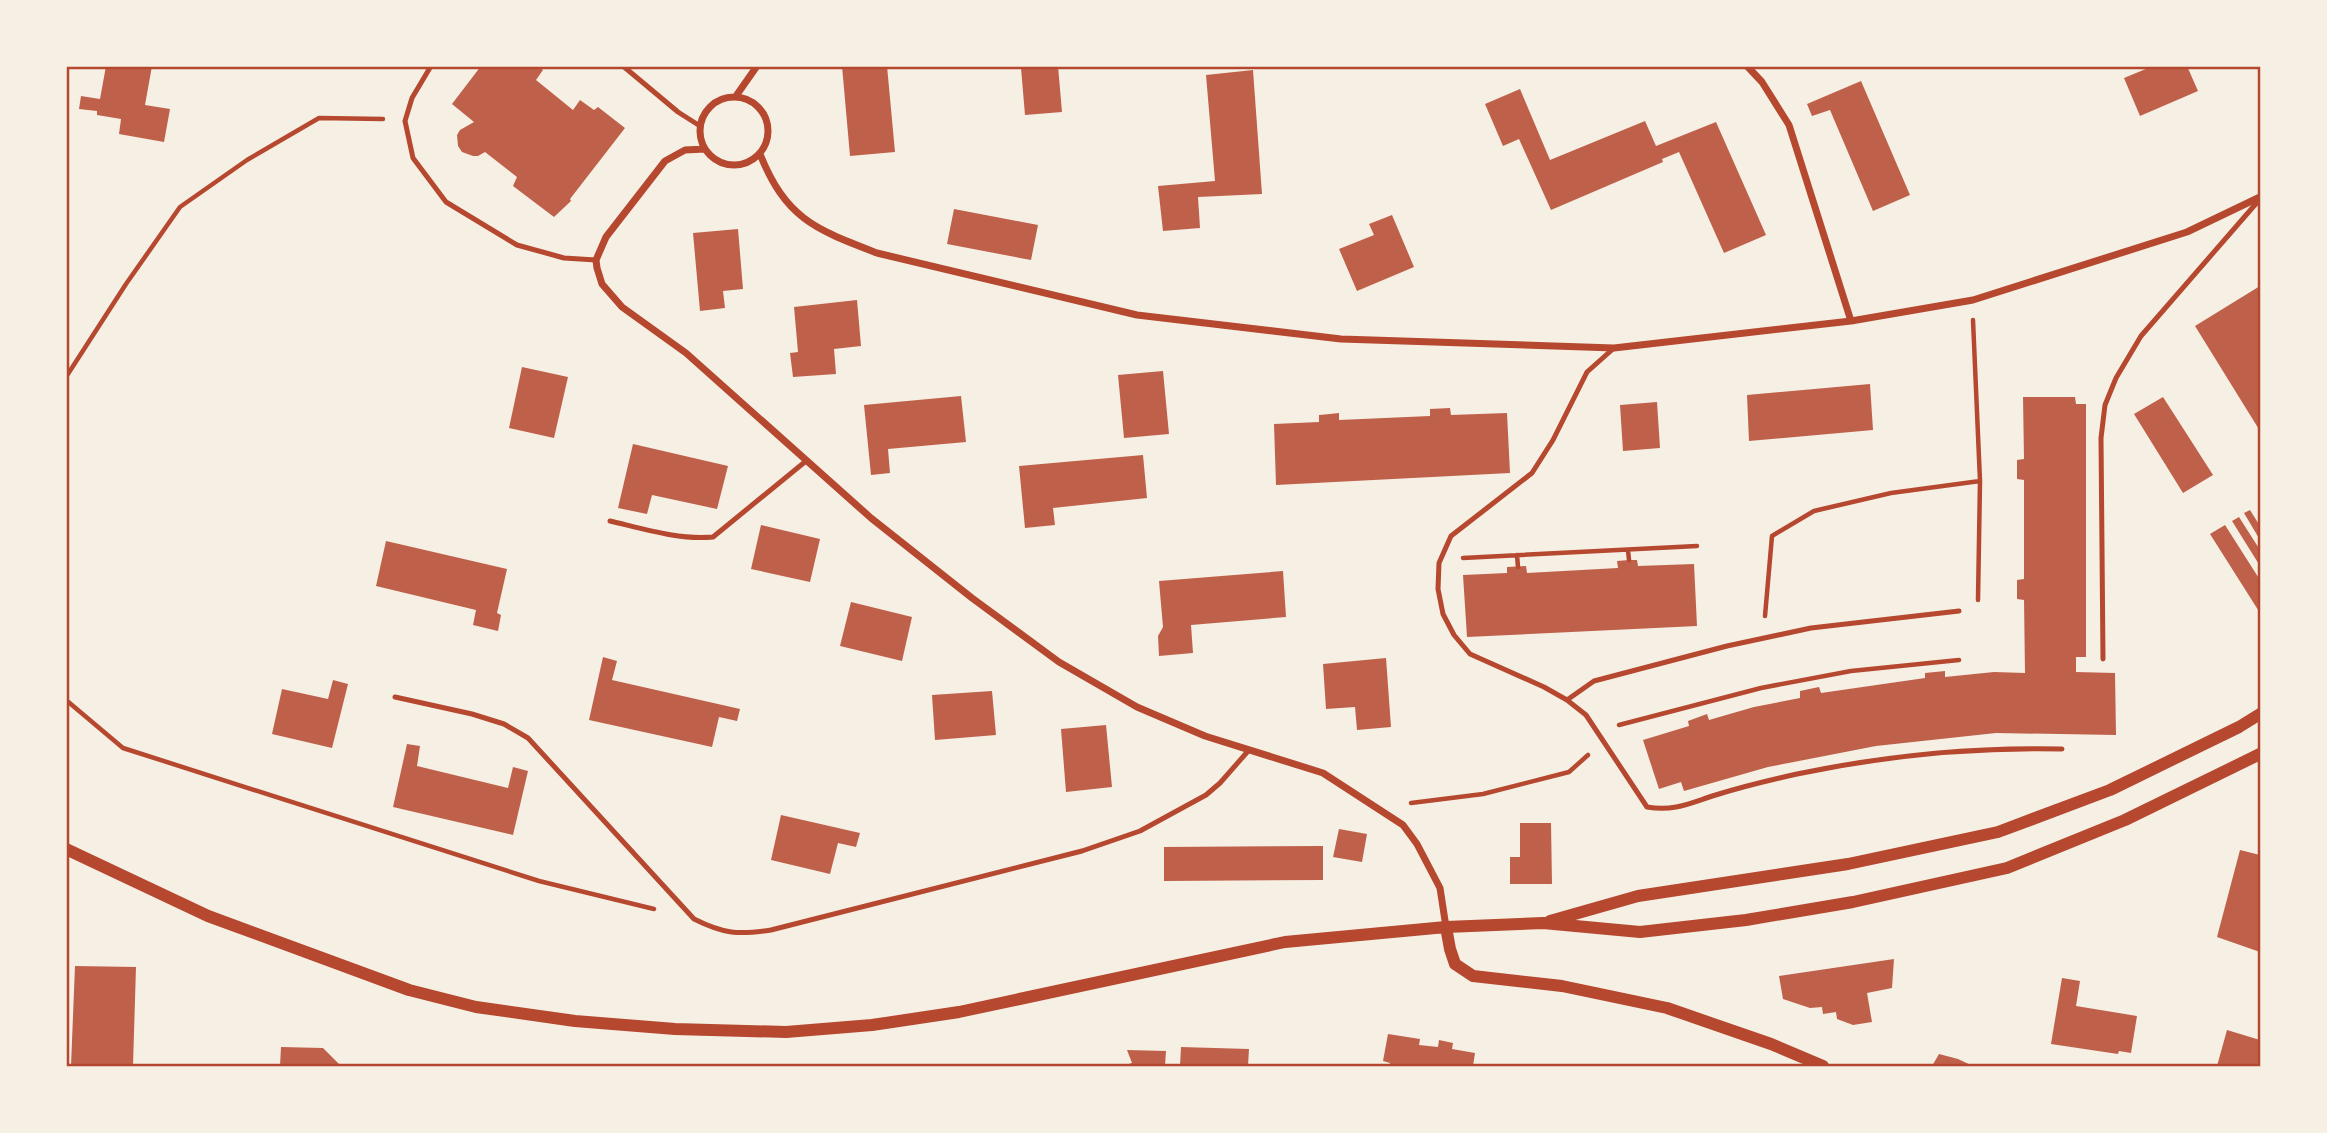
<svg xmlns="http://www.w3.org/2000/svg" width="2327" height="1133" font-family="'Zilla Slab',serif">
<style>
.building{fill:#bf614a}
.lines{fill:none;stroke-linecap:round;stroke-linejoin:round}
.path{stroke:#b5482f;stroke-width:4.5}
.service{stroke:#b5482f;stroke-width:5}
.minor{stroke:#b5482f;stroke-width:7}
.tertiary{stroke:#b5482f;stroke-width:12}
.neatline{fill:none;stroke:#b5482f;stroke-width:2.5}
</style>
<rect width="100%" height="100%" fill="#f6efe4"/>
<path class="building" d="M 106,66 L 152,66 L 145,105 L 170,109 L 164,142 L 119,134 L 121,119 L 97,115 L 97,111 L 79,109 L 81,96 L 100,99 Z
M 481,66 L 538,66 L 543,70 L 536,80 L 573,110 L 580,100 L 594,110 L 598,107 L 625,128 L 570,199 L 571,201 L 554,217 L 513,186 L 517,177 L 485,152 L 478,156 L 473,156 L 462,152 L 458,146 L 457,135 L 460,130 L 474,122 L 452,104 Z
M 842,66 L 887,66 L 895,152 L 850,156 Z
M 1037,66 L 1058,66 L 1062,112 L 1025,115 L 1021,68 Z
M 2153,66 L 2187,66 L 2198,91 L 2140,116 L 2124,78 Z
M 1253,70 L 1262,194 L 1198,197 L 1200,228 L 1163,231 L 1158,186 L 1215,181 L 1206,75 Z
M 1861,81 L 1910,195 L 1873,211 L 1830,110 L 1812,116 L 1807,104 Z
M 1520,89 L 1550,160 L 1645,121 L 1656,146 L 1716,122 L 1766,235 L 1724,253 L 1679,152 L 1662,159 L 1663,162 L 1551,210 L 1519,139 L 1503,146 L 1485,104 Z
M 954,209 L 1038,225 L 1031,260 L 947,244 Z
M 1392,215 L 1414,267 L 1357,291 L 1339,249 L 1374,235 L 1369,224 Z
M 738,229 L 743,289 L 723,291 L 725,308 L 700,311 L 693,233 Z
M 2260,286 L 2260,431 L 2195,326 Z
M 857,300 L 861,346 L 834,349 L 836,374 L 793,377 L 790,353 L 798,352 L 794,307 Z
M 522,367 L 568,377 L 554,438 L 509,428 Z
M 1163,371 L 1169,434 L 1124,438 L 1118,375 Z
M 1870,384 L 1873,430 L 1749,441 L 1747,395 Z
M 961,396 L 966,442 L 888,449 L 890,473 L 871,475 L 864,405 Z
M 2023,397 L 2075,397 L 2076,404 L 2086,404 L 2086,657 L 2076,657 L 2076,672 L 2115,673 L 2116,735 L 1996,733 L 1876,746 L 1768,767 L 1684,791 L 1681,782 L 1659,789 L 1643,740 L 1689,726 L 1688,721 L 1707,714 L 1709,720 L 1754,707 L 1800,698 L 1800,691 L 1819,687 L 1821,693 L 1925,678 L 1925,673 L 1945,671 L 1945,677 L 1994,672 L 2025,673 L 2024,600 L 2017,599 L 2017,580 L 2024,579 L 2024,480 L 2017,479 L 2017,460 L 2024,459 Z
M 2163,397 L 2213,475 L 2183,493 L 2134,414 Z
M 1657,402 L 1660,448 L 1623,451 L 1620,405 Z
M 1450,408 L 1451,415 L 1507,413 L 1510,473 L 1276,485 L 1274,424 L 1319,422 L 1319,415 L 1330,414 L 1339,413 L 1339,420 L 1430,416 L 1430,409 Z
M 633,444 L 728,466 L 717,509 L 652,495 L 647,514 L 618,508 Z
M 1143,455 L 1147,498 L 1053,508 L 1055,525 L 1025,528 L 1019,466 Z
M 2250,510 L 2260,526 L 2260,540 L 2244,513 Z
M 2239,517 L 2260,550 L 2260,566 L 2232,521 Z
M 761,525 L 820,539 L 810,582 L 751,569 Z
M 2225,525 L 2260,580 L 2260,613 L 2210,534 Z
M 386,541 L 507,569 L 497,613 L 501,615 L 498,631 L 473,625 L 476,610 L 376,586 Z
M 1629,560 L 1637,560 L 1638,566 L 1694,564 L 1697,626 L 1467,637 L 1463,575 L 1507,573 L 1507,567 L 1526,566 L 1527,573 L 1618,568 L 1617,561 Z
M 1283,571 L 1286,617 L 1191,625 L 1193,653 L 1159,656 L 1158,636 L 1163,627 L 1159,581 Z
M 851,602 L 912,617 L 902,661 L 840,646 Z
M 603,657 L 617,661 L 612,680 L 740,709 L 737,721 L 719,717 L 712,747 L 589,720 Z
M 1386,658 L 1391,727 L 1357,730 L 1355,707 L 1326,709 L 1323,664 Z
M 333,680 L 348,684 L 332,748 L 272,734 L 282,689 L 328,699 Z
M 992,691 L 996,735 L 935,740 L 932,695 Z
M 1106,725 L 1112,787 L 1066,792 L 1061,729 Z
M 407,744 L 420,746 L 417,766 L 508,788 L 513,767 L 528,771 L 513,835 L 393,807 Z
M 781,815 L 860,833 L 856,847 L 838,843 L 830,874 L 771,860 Z
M 1520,823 L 1551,823 L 1552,884 L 1510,884 L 1510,857 L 1520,857 Z
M 1339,829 L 1367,834 L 1362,862 L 1333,857 Z
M 1323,846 L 1323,880 L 1164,881 L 1164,847 Z
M 2240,850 L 2260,855 L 2260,952 L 2217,937 Z
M 1894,959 L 1892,988 L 1867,993 L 1872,1022 L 1853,1025 L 1837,1019 L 1836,1012 L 1823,1014 L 1822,1007 L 1810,1008 L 1783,999 L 1779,976 Z
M 75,966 L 136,967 L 133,1066 L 71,1066 Z
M 2062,978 L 2080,981 L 2076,1006 L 2137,1016 L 2131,1053 L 2119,1051 L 2118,1054 L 2051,1044 Z
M 2227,1030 L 2260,1040 L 2260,1066 L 2217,1066 Z
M 1388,1034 L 1420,1039 L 1419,1045 L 1438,1047 L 1439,1040 L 1453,1043 L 1452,1049 L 1475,1053 L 1473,1066 L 1390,1066 L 1390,1063 L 1383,1061 Z
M 281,1047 L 323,1048 L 341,1066 L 280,1066 Z
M 1181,1047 L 1249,1049 L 1248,1066 L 1180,1066 Z
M 1127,1050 L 1166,1051 L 1165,1066 L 1122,1066 L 1132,1063 Z
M 1939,1054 L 1958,1059 L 1973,1066 L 1932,1066 Z"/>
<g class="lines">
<path class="path" d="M 66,377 L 126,284 L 180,207 L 247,160 L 319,118 L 383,119
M 1628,550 L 1629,560
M 1517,555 L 1518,567
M 1463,558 L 1697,546
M 1978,600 L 1980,481
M 1765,616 L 1772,536 L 1814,511 L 1891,493 L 1980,481 L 1973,320
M 66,700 L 123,748 L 539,881 L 654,909
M 1619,725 L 1761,688 L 1851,671 L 1959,660
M 1411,803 L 1483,794 L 1569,772 L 1588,755"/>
<path class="service" d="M 431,66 L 412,98 L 405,121 L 413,158 L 446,202 L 517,245 L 564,258 L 596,260
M 623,66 L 678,112 L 700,126
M 1614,348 L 1587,372 L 1553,440 L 1532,473 L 1451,536 L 1439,563 L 1438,589 L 1443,614 L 1454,635 L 1470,654 L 1544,687 L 1567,700 L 1586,715 L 1647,807 C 1676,812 1692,802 1719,794 C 1745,786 1770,780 1797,774 C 1883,756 1973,747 2062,749
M 610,521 C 644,529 679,540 713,537 L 806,461
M 2103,659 L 2101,438 L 2105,405 L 2116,378 L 2141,336 L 2260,199
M 395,697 L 472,714 L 504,724 L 528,738 L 694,919 C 724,934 738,935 771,930 L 1082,851 L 1140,831 L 1206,795 L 1220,783 L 1249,750
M 1567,700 L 1594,681 L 1727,646 L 1811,628 L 1959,611"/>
<path class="minor" d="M 1747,66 L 1762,82 L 1789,125 L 1851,321
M 736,96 L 757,66
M700 131a34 34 0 1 1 68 0a34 34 0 1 1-68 0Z
M 705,149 L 685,150 L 665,161 L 606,237 L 596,260 L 597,268 L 602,284 L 622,307 L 686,353 L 871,518 L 972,598 L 1059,662 L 1137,707 L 1205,736 L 1323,773 L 1403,825 L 1417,844 L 1440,888 L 1446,927
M 760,154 C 786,219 815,229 877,253 L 1137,315 L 1341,339 L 1614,348 L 1851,321 L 1973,300 L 2187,232 L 2260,197"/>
<path class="tertiary" d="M 66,849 L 208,916 L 409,990 L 476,1007 L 575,1021 L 675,1029 L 786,1032 L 872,1025 L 959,1012 L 1285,942 L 1446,927 L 1543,923 L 1640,932 L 1746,920 L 1853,902 L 2007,868 L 2125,820 L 2260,754
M 1550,921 L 1638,896 L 1848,864 L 1998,832 L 2110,790 L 2239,727 L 2260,714
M 1446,927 L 1450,949 L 1455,964 L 1473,976 L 1562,986 L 1667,1008 L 1771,1044 L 1823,1066"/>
</g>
<rect width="2327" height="1133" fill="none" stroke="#f6efe4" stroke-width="136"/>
<rect x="68" y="68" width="2191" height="997" class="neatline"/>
</svg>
